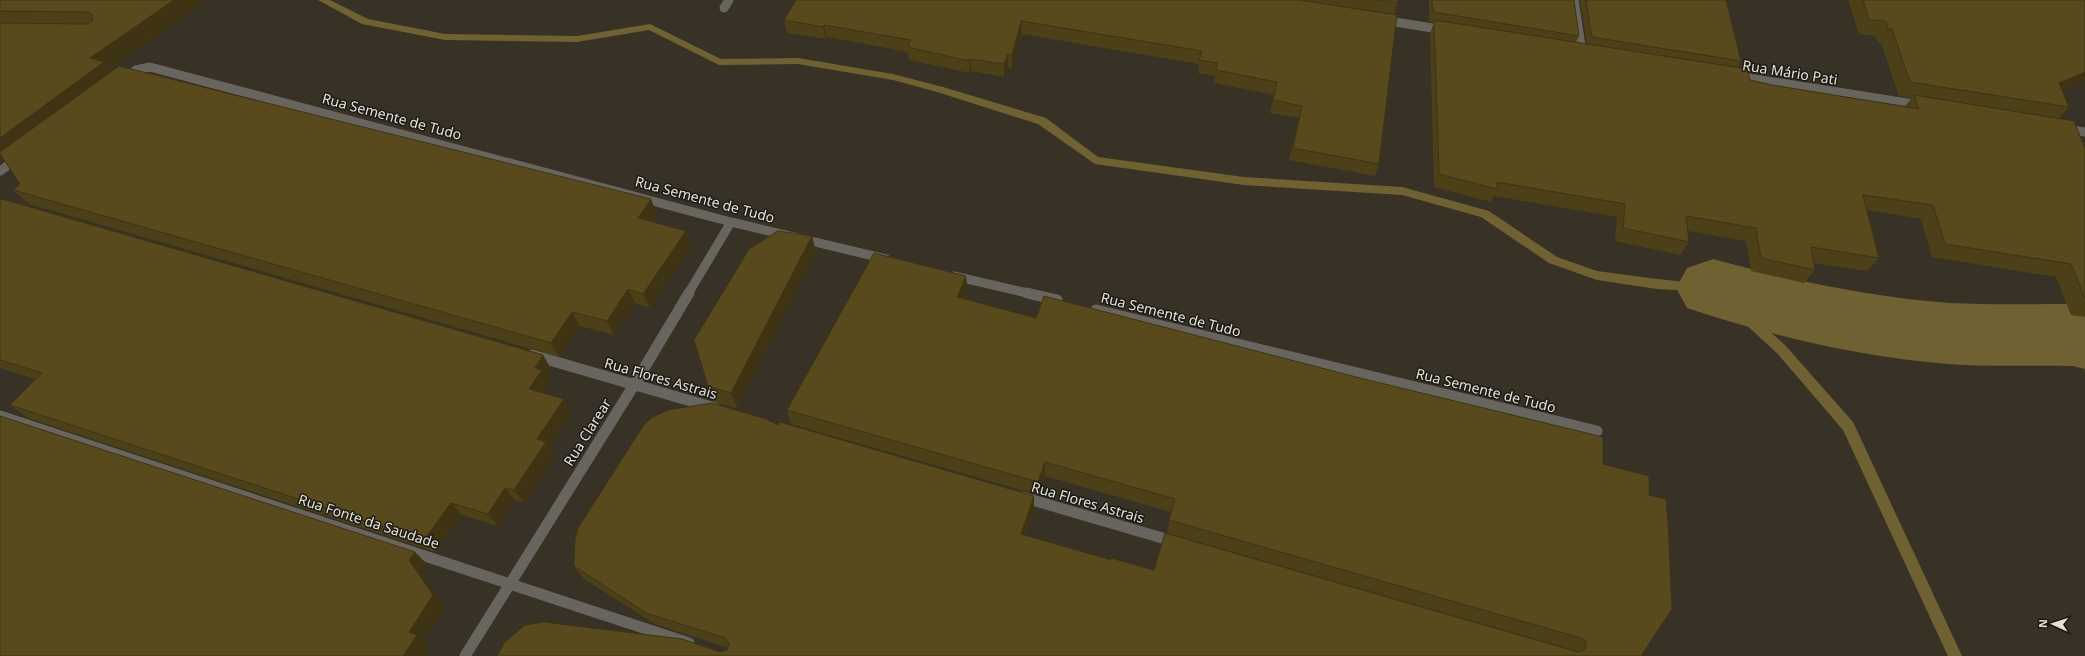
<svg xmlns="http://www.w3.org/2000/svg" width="2085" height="656" font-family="'Noto Sans',sans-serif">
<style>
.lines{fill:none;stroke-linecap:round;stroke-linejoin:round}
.stream{fill:#706133;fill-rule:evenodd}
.river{fill:#706133;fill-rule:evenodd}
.minor-far1{stroke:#67655e;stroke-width:9}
.minor{stroke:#67655e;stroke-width:11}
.wall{fill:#4c4018}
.shaded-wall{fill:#3e3414}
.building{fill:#584a1c;stroke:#3e3414}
.labels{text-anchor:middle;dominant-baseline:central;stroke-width:3;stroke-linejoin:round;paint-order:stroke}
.street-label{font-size:14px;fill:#e5e2da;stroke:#1c1a14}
</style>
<rect width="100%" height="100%" fill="#373225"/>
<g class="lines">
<path class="stream" d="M 318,0 L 330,0 L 368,19 L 445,34 L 577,36 L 650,24 L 721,59 L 798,58 L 893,74 L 943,87 L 1046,118 L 1098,157 L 1244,177 L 1402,187 L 1489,211 L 1557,257 L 1597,271 L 1657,279 L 1717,285 L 1785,345 L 1853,422 L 1962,656 L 1948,656 L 1843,430 L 1777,353 L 1710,292 L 1657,289 L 1597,280 L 1549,263 L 1481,217 L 1402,195 L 1244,185 L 1095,164 L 1038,124 L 937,92 L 893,80 L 798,64 L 719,65 L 649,30 L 577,42 L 445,40 L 362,24 Z"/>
<path class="river" d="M 1713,259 C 1790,280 1869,297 1949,303 C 1990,305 2032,304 2073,304 L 2085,307 L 2085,369 L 2073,366 C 2031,365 1990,367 1948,364 C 1860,357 1772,336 1687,308 L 1676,288 L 1687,268 Z"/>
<path class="minor-far1" d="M 1574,0 L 1582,52
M 724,8 L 729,0
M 1382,20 L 1445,30
M 1736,76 L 1920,105
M 126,78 L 136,70 L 150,67 L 731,222 L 886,259
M 2066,129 L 2085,132
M 0,171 L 18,158
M 954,276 L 1031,294
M 688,294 L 731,222"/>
<path class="minor" d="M 1027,293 L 1057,300
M 1096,310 L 1597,431
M 532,355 L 715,408
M 0,416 L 689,643
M 1022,497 L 1176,542
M 465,656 L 634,385 L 689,293"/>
</g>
<path class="wall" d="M 0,0 L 206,0 L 110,69 L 112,71 L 657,214 L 651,222 L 692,245 L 650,308 L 635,303 L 614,335 L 580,326 L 559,357 L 29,204 L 13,190 L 20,184 L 0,150 Z
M 796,0 L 1398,0 L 1394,15 L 1379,164 L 1375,176 L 1289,160 L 1299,118 L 1270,113 L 1274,95 L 1214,83 L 1215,76 L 1198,73 L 1199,64 L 1022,34 L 1012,68 L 1008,67 L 1004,77 L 971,71 L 970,73 L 909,60 L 908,52 L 827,37 L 826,39 L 787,33 L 784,20 Z
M 1429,0 L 1574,0 L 1579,36 L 1576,42 L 1587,44 L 1580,0 L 1726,0 L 1741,61 L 1737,68 L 1750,80 L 1772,85 L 1905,106 L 1912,98 L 1899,96 L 1881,43 L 1878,43 L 1875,36 L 1859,34 L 1848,0 L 2085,0 L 2085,81 L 2062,90 L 2069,107 L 2059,118 L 2085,148 L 2085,317 L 2071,315 L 2056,277 L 1932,257 L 1921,219 L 1867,210 L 1879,258 L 1867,271 L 1814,263 L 1815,270 L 1804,283 L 1751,271 L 1746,241 L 1688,231 L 1689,242 L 1680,255 L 1615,241 L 1617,217 L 1494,196 L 1491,202 L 1434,187 L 1430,34 L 1434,22 L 1429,22 Z
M 0,200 L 543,355 L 551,369 L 546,376 L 551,383 L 544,393 L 564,399 L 572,412 L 550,447 L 555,455 L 524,503 L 515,500 L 498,526 L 462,515 L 436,552 L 28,418 L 10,405 L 35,379 L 0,368 Z
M 812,236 L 816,253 L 737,408 L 714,402 L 708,386 Z
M 966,276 L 967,292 L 964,299 L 1603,464 L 1641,656 L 720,652 L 727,650 L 728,648 L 655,624 L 584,579 L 574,566 L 778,425 L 1034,496 L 1034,509 L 1025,536 L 1111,560 L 1154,570 L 1570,649 L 1167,533 L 1171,512 L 1045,476 L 1039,495 L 791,424 L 787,410 Z"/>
<path class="shaded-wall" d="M 174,0 L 206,0 L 110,69 L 117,77 L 8,158 L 0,150 L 0,138 L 90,58 Z
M 1021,21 L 1022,34 L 1012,68 L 1012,55 Z
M 824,25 L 827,37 L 826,39 L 823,27 Z
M 1008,54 L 1008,67 L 1004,77 L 1004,64 Z
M 970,59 L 971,71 L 970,73 L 969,61 Z
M 2085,72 L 2085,81 L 2046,97 L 2059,83 Z
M 651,199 L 657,214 L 644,233 L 638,218 Z
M 686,231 L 692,245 L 650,308 L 643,294 Z
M 812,236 L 816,253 L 737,408 L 731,393 Z
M 966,276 L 967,292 L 958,312 L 957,297 Z
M 628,289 L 635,303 L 614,335 L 607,321 Z
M 572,312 L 580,326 L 559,357 L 551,343 Z
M 543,355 L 551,369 L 546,376 L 551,383 L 538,402 L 529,389 L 535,368 Z
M 564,399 L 572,412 L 550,447 L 555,455 L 524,503 L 514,490 L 537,439 Z
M 1045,462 L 1045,476 L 1039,495 L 1038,482 Z
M 505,488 L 515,500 L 498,526 L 488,514 Z
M 1034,496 L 1034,509 L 1021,547 L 1021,534 Z
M 451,503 L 462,515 L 436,552 L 424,540 Z
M 415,552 L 427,564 L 421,572 L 446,607 L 423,640 L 430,646 L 424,656 L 403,656 L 409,632 L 409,560 Z"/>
<path class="building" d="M 0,0 L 174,0 L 90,58 L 104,62 L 0,138 L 0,23 L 87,24 L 92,21 L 93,15 L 88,12 L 0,11 Z
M 796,0 L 1299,0 L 1397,15 L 1379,164 L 1293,148 L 1302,106 L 1273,100 L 1277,82 L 1216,70 L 1217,63 L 1199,60 L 1202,51 L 1021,21 L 1012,55 L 1008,54 L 1004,64 L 970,59 L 969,61 L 908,47 L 911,40 L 824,25 L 823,27 L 784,20 Z
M 1376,0 L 1398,0 L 1398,3 Z
M 1432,0 L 1574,0 L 1579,36 L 1433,12 Z
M 1586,0 L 1726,0 L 1741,61 L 1592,37 Z
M 1863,0 L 2085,0 L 2085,72 L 2059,83 L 2069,107 L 1910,82 L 1892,29 L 1888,29 L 1886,21 L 1869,20 Z
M 1434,20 L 1747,69 L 1750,80 L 1772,85 L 1919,109 L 1914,95 L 2074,121 L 2085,148 L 2085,298 L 2071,264 L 1945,244 L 1933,205 L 1863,195 L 1879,258 L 1811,247 L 1815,270 L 1761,258 L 1756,228 L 1686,216 L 1689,242 L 1623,228 L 1625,204 L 1497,182 L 1497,189 L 1439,174 Z
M 119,66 L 651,199 L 638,218 L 686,231 L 643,294 L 628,289 L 607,321 L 572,312 L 551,343 L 13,190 L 20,184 L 0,154 L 0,152 Z
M 2,199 L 543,355 L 535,368 L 542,370 L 529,389 L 564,399 L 537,439 L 546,442 L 514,490 L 505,488 L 488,514 L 451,503 L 424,540 L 10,405 L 42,373 L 0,360 L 0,200 Z
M 778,231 L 812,236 L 731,393 L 708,386 L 694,340 L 749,249 Z
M 874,253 L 966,276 L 957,297 L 1036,318 L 1044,296 L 1364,379 L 1603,437 L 1603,464 L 1649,476 L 1649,495 L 1666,499 L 1668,521 L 1672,609 L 1641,656 L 497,656 L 505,642 L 525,625 L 544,622 L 682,639 L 720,652 L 727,650 L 729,644 L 725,638 L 646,613 L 574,566 L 575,539 L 578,528 L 643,426 L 651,418 L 668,410 L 712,403 L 766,419 L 778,425 L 780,422 L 1034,496 L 1021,534 L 1111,560 L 1111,558 L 1154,570 L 1165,533 L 1578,652 L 1584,650 L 1586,647 L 1585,640 L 1581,638 L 1169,520 L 1175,499 L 1045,462 L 1038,482 L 787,410 Z
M 0,416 L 415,552 L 409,560 L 433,595 L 409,632 L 417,635 L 403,656 L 0,656 Z"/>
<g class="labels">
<g class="street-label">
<text transform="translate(1790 72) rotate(9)">Rua Mário Pati</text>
<text transform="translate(392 116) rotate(15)">Rua Semente de Tudo</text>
<text transform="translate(705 199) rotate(15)">Rua Semente de Tudo</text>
<text transform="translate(1171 314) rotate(14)">Rua Semente de Tudo</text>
<text transform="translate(661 378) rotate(16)">Rua Flores Astrais</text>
<text transform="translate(1486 390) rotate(14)">Rua Semente de Tudo</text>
<text transform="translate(587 432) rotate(-58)">Rua Clarear</text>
<text transform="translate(1088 502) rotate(16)">Rua Flores Astrais</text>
<text transform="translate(369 521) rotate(18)">Rua Fonte da Saudade</text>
</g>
</g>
<g transform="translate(2053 624) rotate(273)" stroke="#1c1a14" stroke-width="3" paint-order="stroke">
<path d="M0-3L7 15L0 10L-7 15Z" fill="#e5e2da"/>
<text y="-6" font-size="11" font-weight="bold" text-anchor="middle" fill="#e5e2da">N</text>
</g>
</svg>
